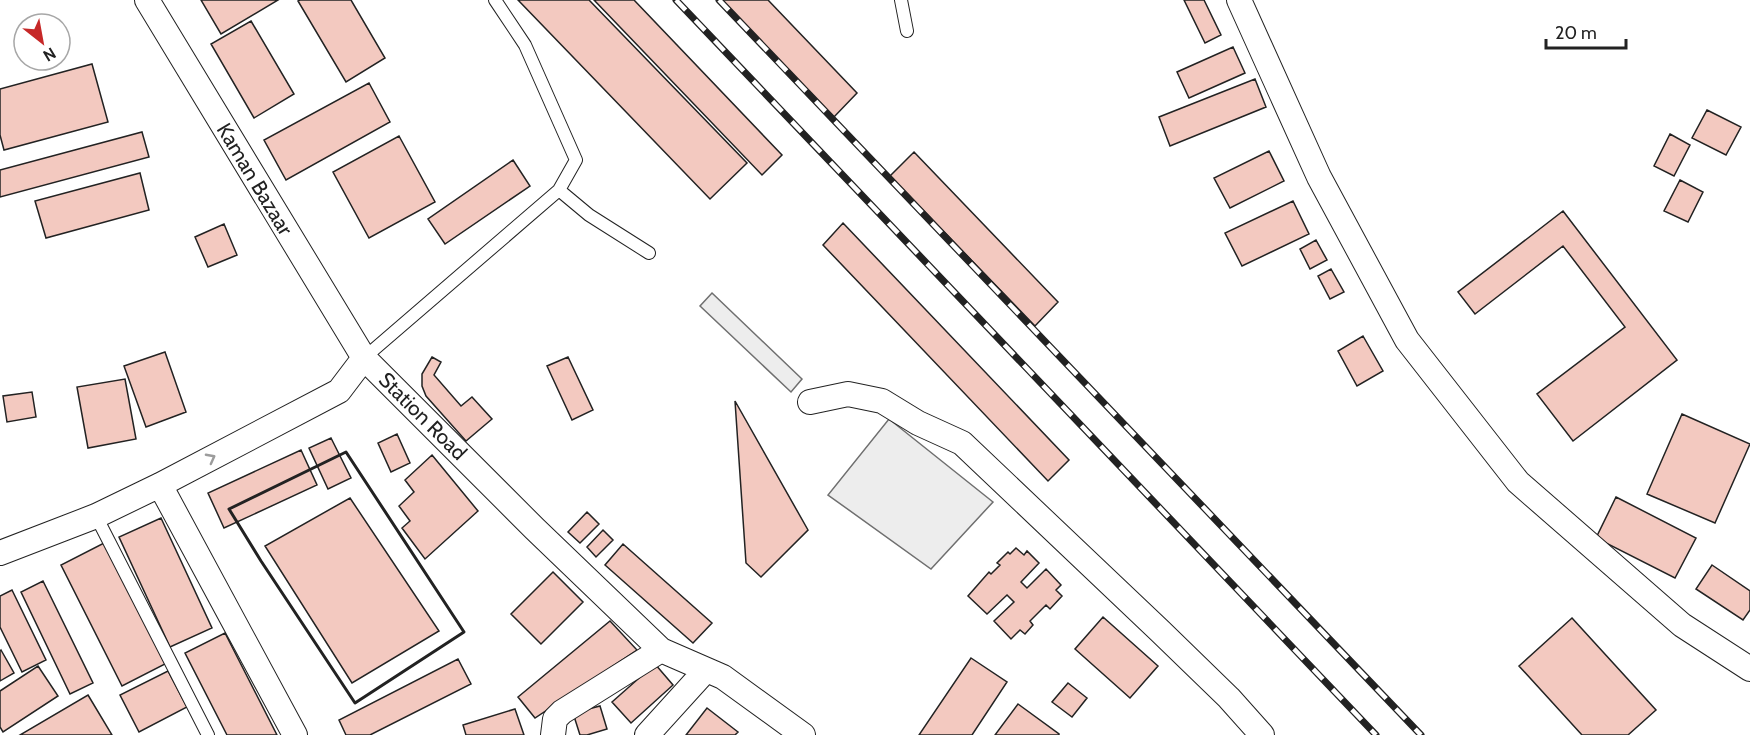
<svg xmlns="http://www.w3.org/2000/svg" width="1750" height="735" font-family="Cabin,sans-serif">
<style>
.parking{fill:#ededed;stroke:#6f6f6f;stroke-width:1.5}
.building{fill:#f3c9c0;stroke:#222;stroke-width:1.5}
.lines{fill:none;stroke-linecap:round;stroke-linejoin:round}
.lane-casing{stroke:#222;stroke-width:14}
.street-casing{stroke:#222;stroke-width:26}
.lane{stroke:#fff;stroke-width:12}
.street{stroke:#fff;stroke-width:24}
.rail-casing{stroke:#222;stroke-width:7}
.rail{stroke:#fff;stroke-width:4.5;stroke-dasharray:14;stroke-linecap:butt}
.wall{stroke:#222;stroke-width:3}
.oneway{stroke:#9c9c9c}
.labels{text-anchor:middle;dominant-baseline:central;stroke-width:4.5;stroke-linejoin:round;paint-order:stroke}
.street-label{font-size:21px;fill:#222;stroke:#fff}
</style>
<rect width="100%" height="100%" fill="#fff"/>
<path class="parking" d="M 712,293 L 802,379 L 791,392 L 700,306 Z
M 889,419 L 993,502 L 931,569 L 828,495 Z"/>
<path class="building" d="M 201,0 L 278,0 L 221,34 Z
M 300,0 L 351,0 L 385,58 L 346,82 L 298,1 Z
M 518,0 L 589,0 L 747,163 L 710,199 Z
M 594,0 L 634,0 L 782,155 L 762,175 Z
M 721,0 L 768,0 L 857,93 L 834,117 Z
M 1184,0 L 1204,0 L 1221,35 L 1205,43 Z
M 251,21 L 294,94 L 254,118 L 211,44 Z
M 1233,47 L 1245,73 L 1189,98 L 1177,72 Z
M 92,64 L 108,122 L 4,150 L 0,135 L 0,89 Z
M 1255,79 L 1266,107 L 1170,146 L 1159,117 Z
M 369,83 L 390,122 L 286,180 L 264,140 Z
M 1707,110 L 1741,127 L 1726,155 L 1692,138 Z
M 142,132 L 149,157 L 0,197 L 0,170 Z
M 1670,134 L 1690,145 L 1674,176 L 1654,166 Z
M 399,136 L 435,202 L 369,238 L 333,172 Z
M 1269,151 L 1284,181 L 1230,208 L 1214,178 Z
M 914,152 L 1058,302 L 1035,326 L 890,176 Z
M 513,160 L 530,186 L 445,244 L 428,219 Z
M 140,173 L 149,210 L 46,238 L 35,201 Z
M 1680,180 L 1703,192 L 1688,222 L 1664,211 Z
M 1293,201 L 1309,234 L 1242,266 L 1225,233 Z
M 1563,211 L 1677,360 L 1573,441 L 1537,394 L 1625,327 L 1563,246 L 1475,314 L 1458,292 Z
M 843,223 L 1069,460 L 1048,481 L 823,245 Z
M 224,224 L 237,255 L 208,267 L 195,237 Z
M 1316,240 L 1327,260 L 1310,269 L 1300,249 Z
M 1331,269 L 1344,292 L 1330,299 L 1318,276 Z
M 1363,336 L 1383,371 L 1357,386 L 1338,351 Z
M 165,352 L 186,412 L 146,427 L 124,366 Z
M 432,357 L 441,362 L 434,375 L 461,406 L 472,397 L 492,419 L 466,441 L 426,396 L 422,386 L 422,374 Z
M 568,357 L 593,410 L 572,420 L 547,366 Z
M 125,379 L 136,439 L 88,448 L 77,387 Z
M 32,392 L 36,417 L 7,422 L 3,396 Z
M 735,401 L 808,530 L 761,577 L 746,563 Z
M 1682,414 L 1750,444 L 1715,523 L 1647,494 Z
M 397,434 L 410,463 L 391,472 L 378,443 Z
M 331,438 L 351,478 L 328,489 L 309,448 Z
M 301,450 L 317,485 L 224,528 L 208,493 Z
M 432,455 L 478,511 L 425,559 L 402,528 L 410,521 L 399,506 L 414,492 L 405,480 Z
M 1616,497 L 1696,538 L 1675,578 L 1596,538 Z
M 350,498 L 439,631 L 352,683 L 265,546 Z
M 587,512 L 599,524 L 580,543 L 568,532 Z
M 161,518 L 212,628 L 170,647 L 119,537 Z
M 603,530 L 613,540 L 596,557 L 587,547 Z
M 106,542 L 167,663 L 122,686 L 61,565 Z
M 623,544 L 712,623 L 693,643 L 605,565 Z
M 1016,548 L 1024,555 L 1027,551 L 1039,563 L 1021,582 L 1027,588 L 1046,569 L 1061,585 L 1056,590 L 1062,596 L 1050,609 L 1046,605 L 1030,621 L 1033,625 L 1025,634 L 1020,630 L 1011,639 L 994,621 L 1014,602 L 1007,595 L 987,614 L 968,596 L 989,572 L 991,574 L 1000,565 L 997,563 L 1008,552 L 1010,554 Z
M 1712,565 L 1750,591 L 1750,610 L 1743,620 L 1696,589 Z
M 553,572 L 583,602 L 541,644 L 511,614 Z
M 43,581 L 93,683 L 70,694 L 21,592 Z
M 12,590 L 46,660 L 22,672 L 0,627 L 0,596 Z
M 1103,617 L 1158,666 L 1130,698 L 1075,649 Z
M 1572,618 L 1656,710 L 1628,735 L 1582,735 L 1519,666 Z
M 610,621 L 637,650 L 535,718 L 518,697 Z
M 225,633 L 277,735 L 227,735 L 185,653 Z
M 1,650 L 14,673 L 0,681 L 0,651 Z
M 971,658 L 1007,682 L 972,735 L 919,735 Z
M 458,659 L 471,684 L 370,735 L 346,735 L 339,720 Z
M 655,664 L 673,685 L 631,723 L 612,702 Z
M 38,666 L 58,696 L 3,732 L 0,727 L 0,691 Z
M 168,671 L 187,707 L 139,732 L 120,695 Z
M 1068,683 L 1087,698 L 1072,717 L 1052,702 Z
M 88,695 L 112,735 L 20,735 Z
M 1018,704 L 1059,734 L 1059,735 L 995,735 Z
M 600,706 L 607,729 L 587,735 L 580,735 L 573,713 Z
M 707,708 L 738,732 L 735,735 L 686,735 Z
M 515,709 L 524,735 L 466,735 L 463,725 Z"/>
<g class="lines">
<defs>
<path id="lane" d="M 901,0 L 907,31
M 559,190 L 589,215 L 649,253
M 364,358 L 559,190 L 576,160 L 525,45 L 495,0
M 96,516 L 208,735"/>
<path id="street" d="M 147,0 L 364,358 L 535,529 L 661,650 L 723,677 L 803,735
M 1239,0 L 1319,177 L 1407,340 L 1518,482 L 1682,625 L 1750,669
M 810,402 L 848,394 L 882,401 L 918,423 L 962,443 L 1160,631 L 1229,698 L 1262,735
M 160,485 L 295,735
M 0,553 L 96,516 L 160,485 L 339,391 L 364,358
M 553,735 L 555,719 L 562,712 L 661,650
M 647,735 L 706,670"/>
</defs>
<use href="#lane" class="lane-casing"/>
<use href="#street" class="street-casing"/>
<use href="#lane" class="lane"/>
<use href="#street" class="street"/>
<defs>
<path id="rail" d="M 676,0 L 1376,735
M 719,0 L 1421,735"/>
</defs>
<use href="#rail" class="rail-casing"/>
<use href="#rail" class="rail"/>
<path class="wall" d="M 346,452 L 464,632 L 355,703 L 261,561 L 229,509 Z"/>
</g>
<defs><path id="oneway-chevron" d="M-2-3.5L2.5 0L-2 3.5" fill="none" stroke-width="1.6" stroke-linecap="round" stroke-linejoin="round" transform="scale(1.5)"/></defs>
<use class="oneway" href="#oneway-chevron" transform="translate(211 458) rotate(-28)"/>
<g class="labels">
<g class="street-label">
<text transform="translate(255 179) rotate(59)">Kaman Bazaar</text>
<text transform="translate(423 416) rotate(45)">Station Road</text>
</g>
</g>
<g transform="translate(42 42) rotate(149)"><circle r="28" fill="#ffffff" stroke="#a7a7a7" stroke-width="1.5"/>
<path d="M0-4.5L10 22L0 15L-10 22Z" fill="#c62828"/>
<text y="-9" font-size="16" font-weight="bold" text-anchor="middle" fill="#222222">N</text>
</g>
<path d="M1546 39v9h80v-9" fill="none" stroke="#222222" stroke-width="3"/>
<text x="1555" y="39" font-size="18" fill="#222222" stroke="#ffffff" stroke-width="4.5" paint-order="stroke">20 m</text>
</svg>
